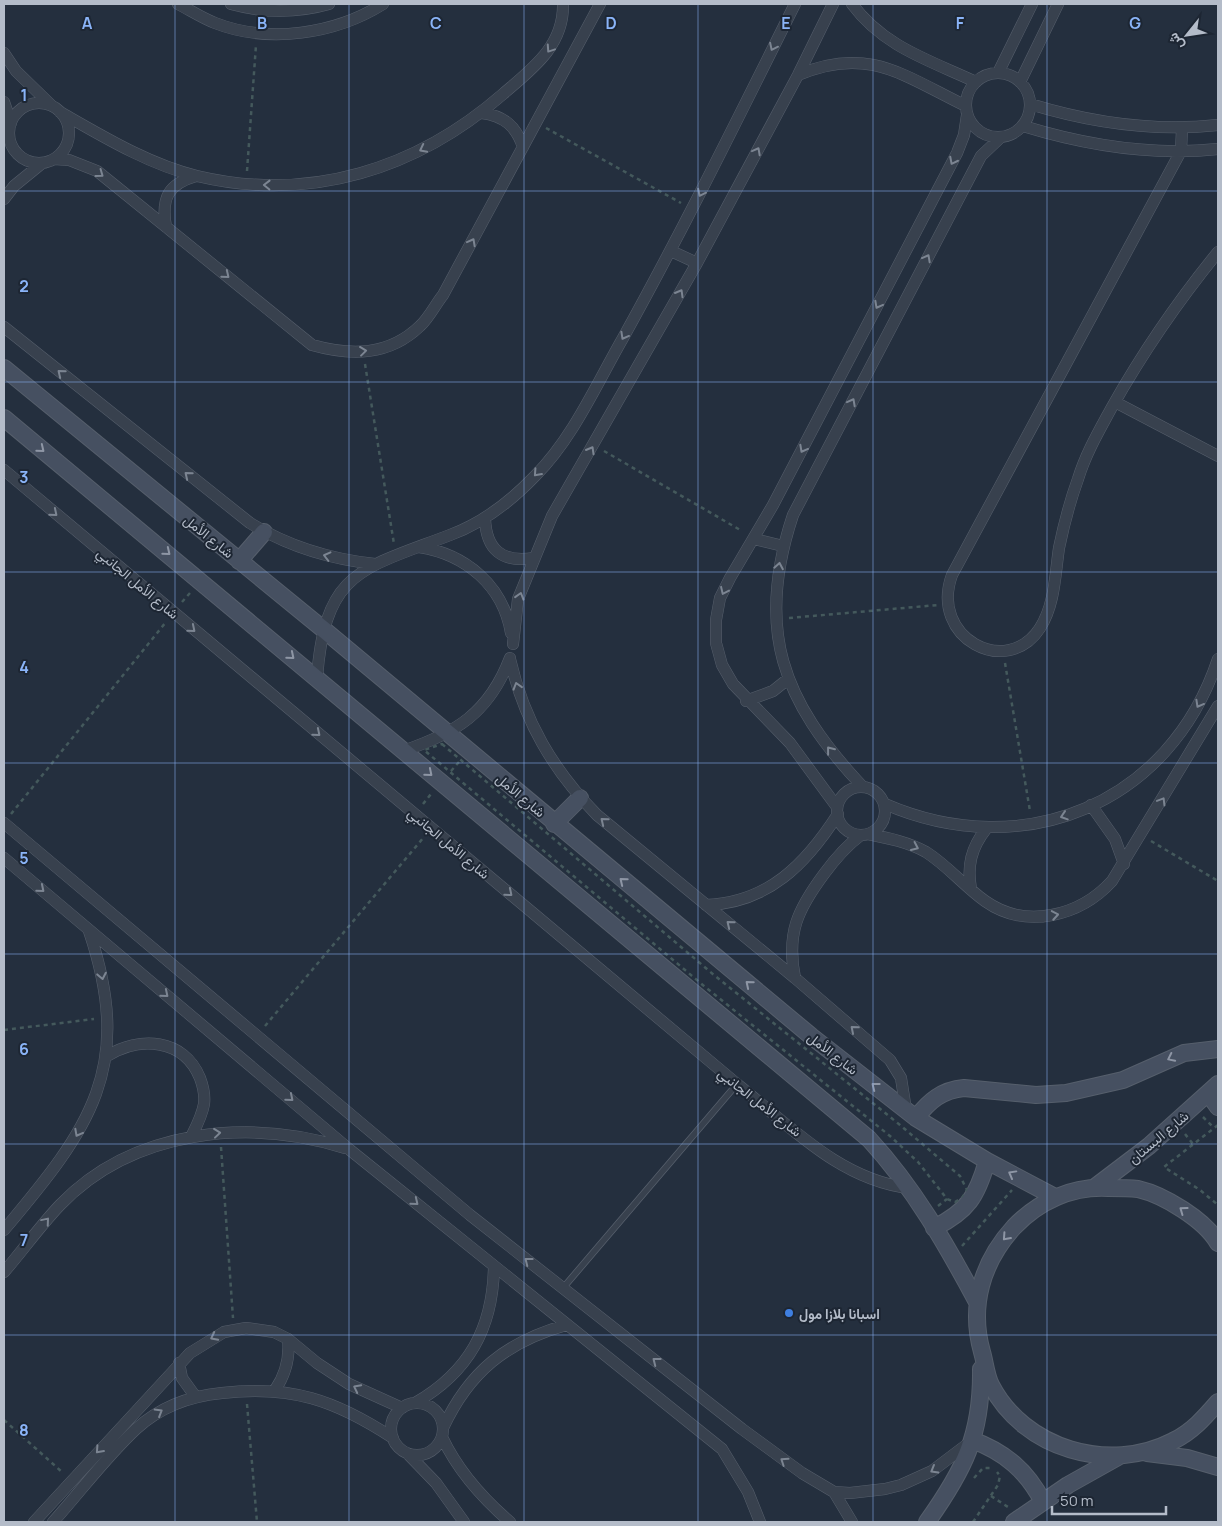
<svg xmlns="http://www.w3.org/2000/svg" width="1222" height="1526" font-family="Manrope,Vazirmatn,sans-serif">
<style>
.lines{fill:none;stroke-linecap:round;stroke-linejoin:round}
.lane-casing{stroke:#565f6c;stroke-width:7}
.street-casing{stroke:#565f6c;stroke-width:12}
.secondary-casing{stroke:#565f6c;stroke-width:18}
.path{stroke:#44595c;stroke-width:2.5;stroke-dasharray:4 4;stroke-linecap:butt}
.lane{stroke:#38414e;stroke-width:5.5}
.street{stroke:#38414e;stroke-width:11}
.secondary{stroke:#465061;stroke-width:16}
.oneway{stroke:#7c8592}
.oneway2{stroke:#8e96a5}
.grid{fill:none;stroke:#8ab4f8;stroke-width:1;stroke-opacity:0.55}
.shop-dot{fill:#3f7fe0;stroke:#1d2633;stroke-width:2}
.labels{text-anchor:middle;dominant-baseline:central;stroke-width:4;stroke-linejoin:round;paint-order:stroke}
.street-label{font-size:14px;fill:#b4bcc9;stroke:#1d2633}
.poi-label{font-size:14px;font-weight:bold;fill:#b4bcc9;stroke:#1d2633;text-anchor:start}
.grid-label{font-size:16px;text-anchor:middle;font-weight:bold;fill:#8ab4f8;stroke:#1d2633;stroke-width:4;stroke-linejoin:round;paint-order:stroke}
</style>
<rect width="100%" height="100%" fill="#242f3e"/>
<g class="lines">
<defs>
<path id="lane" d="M 563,1288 L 737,1084"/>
<path id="street" d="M 178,4 C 190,10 202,18 215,23 C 269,44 335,34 383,4
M 231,4 C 264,13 297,13 329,4
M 852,4 C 884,47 929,60 976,82
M 4,53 L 16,71 L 52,106
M 998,73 L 1032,4
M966 105a32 32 0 1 1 64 0a32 32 0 1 1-64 0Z
M 798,75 C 868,45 904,76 966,106
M 1020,82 L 1058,4
M 4,102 L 11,123
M9 133a30 30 0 1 1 60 0a30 30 0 1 1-60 0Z
M 1030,104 C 1092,123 1153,132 1218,125
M 60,112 C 102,136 150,165 197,176 C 310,203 417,169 503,94 C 532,69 564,46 563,4
M 482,113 C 504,116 516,126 523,147
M 1023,126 C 1085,145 1153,156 1218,149
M 1182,129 L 1181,151 L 952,575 C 929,638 1007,679 1040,628 C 1055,604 1055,575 1059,548 C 1064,524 1070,501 1078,479 C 1086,453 1099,431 1112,407 C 1143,352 1178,301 1218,252
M 54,159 L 69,160 L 97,171 L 312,345 C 351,356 389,356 420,326 C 429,318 435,305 443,295 L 600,4
M 4,199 L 14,186 L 41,164
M 166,227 C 161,198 168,184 196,176
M 671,251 L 697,263
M 4,327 L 250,523 C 289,547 329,559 375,564
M 1115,402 L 1218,456
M 4,470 L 737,1084 C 789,1125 840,1180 909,1188
M 485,518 C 486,550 502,563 534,558
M 754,539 L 783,546
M 419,547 C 465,554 503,585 511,633
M 513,644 L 518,599 L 552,516 L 697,263 L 798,75 L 833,4
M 510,659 C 524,721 553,770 597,815 L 795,978 L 890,1060 L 901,1078 L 906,1110
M 317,678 C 325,570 362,569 450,535 C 483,523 511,501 535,476 C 573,438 596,385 623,338 C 684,228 739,116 795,4
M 746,701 L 773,691 L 788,679
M 403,751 C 456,733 489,713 510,658
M 862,786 C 782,701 755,629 793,515 L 981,156 L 1000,138
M837 811a24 24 0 1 1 48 0a24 24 0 1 1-48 0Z
M 885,804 C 1024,864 1170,804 1218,659
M 1091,805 L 1115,839 L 1124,864
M 837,807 L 790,743 L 733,684 L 722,665 L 716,643 L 716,620 L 720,598 L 730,578 L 773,505 L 957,153 L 964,135 L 967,115
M 4,823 L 470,1215 L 742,1429 L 802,1473 L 834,1492 L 850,1493 L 885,1489 L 901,1485 L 932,1471 L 969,1443
M 868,834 C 888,838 908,842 926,852 C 948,866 964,886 985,901 C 1026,930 1080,916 1112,881 L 1218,706
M 4,858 L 350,1150 L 722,1449 L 748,1492 L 760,1522
M 971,889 C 967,866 971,848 986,829
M 706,905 C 768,903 806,864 838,814
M 795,978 C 786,933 798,909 824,874 C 835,859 846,846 861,835
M 107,1056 C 139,1036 184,1038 200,1078 C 203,1086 205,1096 204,1104 C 202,1116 196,1127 191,1137
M 4,1230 C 90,1128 135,1068 89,931
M 4,1272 C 23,1250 40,1226 60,1205 C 133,1129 249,1118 345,1148
M 179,1363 L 182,1378 L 195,1396
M 275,1390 C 286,1374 290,1358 288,1339
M 415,1403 C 469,1372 493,1328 494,1266
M391 1429a26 26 0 1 1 52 0a26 26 0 1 1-52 0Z
M 443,1428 C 469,1372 506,1342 566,1325
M 442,1437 C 458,1471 481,1497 510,1522
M 407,1453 L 436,1483 L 464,1522
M 834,1492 L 852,1522
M 34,1522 L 190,1353 L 224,1332 L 246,1328 L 274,1332 L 288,1339 L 317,1363 L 349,1384 L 402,1408
M 53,1522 C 80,1492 106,1457 136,1429 C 160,1407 190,1396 222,1393 C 291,1385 335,1400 393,1438"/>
<path id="secondary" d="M 4,368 L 323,629 L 811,1036 L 916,1118 L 987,1161 L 1055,1197
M 4,418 L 869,1139 C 914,1188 946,1244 977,1302
M 239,561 L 264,532
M 554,824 L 580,798
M 1208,1093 L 1218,1107
M 916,1118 C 929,1101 942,1090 964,1088 L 1036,1095 L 1066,1093 L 1123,1080 L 1184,1053 L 1218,1049
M 1095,1187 L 1149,1146 L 1218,1084
M 934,1228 C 968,1211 977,1196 987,1161
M 1218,1243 C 1205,1220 1164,1195 1138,1189 C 1129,1188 1118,1188 1108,1188 C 1072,1186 1039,1201 1014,1227 C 982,1262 969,1306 982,1352 C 985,1362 986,1375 991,1385 C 1024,1449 1109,1474 1173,1441 C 1192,1432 1205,1417 1218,1402
M 972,1440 C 1005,1452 1027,1471 1043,1502
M 1147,1453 L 1187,1458 L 1218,1467
M 927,1522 C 964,1470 982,1435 981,1369
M 1014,1522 L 1068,1485 L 1118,1457"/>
</defs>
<use href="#lane" class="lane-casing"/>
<use href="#street" class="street-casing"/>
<use href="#secondary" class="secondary-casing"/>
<path class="path" d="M 546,128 L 681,203
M 247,171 L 256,45
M 365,364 L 394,544
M 604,451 L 742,531
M 182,602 L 190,593
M 789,618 L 938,605
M 1005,663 L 1030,811
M 442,744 L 714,975 L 900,1125 L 960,1176 L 967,1190 L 962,1198 L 955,1202 L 947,1199 L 918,1162 L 890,1136 L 704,986 L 424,750 Z
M 451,771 L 459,762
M 423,804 L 431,794
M 11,814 L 166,622
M 1151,841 L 1218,881
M 265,1026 L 424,837
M 4,1030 L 94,1019
M 1203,1117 L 1214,1128
M 1218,1125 L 1164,1167 L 1200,1190 L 1218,1205
M 1185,1134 L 1193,1144
M 221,1147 L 233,1318
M 938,1206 L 947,1199
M 962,1246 L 1012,1190
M 247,1404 L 257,1522
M 4,1420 L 62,1472
M 974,1478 L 983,1468 L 991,1468
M 991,1496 L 1008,1507
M 973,1522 L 998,1485 L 1000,1476 L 997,1472"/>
<use href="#lane" class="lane"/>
<use href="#street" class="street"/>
<use href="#secondary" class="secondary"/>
</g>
<defs><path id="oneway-chevron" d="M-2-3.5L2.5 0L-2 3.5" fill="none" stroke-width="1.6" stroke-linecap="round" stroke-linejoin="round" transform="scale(1.25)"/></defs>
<g class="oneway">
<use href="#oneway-chevron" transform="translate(773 47) rotate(116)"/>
<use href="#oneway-chevron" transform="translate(550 49) rotate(124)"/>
<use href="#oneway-chevron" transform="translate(423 149) rotate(153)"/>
<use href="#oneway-chevron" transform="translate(757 151) rotate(-62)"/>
<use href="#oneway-chevron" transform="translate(953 161) rotate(117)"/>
<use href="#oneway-chevron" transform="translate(100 174) rotate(36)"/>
<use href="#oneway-chevron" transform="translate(267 185) rotate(-179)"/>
<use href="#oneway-chevron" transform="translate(701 193) rotate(116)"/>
<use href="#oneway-chevron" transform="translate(472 242) rotate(-62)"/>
<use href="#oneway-chevron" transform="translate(927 258) rotate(-62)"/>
<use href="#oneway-chevron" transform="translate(226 275) rotate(39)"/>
<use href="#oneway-chevron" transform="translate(680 293) rotate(-60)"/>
<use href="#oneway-chevron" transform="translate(878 305) rotate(118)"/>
<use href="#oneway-chevron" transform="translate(624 336) rotate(119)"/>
<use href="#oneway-chevron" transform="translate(363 351) rotate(-7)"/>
<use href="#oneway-chevron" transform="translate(61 373) rotate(-141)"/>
<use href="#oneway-chevron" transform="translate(852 402) rotate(-62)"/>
<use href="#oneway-chevron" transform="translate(803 449) rotate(118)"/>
<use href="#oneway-chevron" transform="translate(591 450) rotate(-60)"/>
<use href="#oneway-chevron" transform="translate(537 473) rotate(132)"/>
<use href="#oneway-chevron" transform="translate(188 475) rotate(-141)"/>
<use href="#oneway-chevron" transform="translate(54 513) rotate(40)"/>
<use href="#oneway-chevron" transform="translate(327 556) rotate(-166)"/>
<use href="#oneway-chevron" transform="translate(779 566) rotate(-80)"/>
<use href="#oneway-chevron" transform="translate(724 591) rotate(115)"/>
<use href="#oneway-chevron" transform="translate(520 596) rotate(-73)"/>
<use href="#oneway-chevron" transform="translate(192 629) rotate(40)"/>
<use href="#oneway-chevron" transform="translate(517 686) rotate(-107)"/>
<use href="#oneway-chevron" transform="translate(1199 704) rotate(119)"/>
<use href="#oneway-chevron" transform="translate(317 733) rotate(40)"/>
<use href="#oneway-chevron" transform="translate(830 750) rotate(-128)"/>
<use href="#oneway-chevron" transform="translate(1162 801) rotate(-59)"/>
<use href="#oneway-chevron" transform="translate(1064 816) rotate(162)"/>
<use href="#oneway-chevron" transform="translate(604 821) rotate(-141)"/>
<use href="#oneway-chevron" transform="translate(915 847) rotate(25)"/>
<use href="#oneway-chevron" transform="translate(41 889) rotate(40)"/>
<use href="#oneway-chevron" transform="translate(509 893) rotate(40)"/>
<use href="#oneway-chevron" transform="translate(1055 915) rotate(-10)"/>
<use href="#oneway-chevron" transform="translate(730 924) rotate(-141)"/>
<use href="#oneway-chevron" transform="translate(102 976) rotate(79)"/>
<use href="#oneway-chevron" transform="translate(165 994) rotate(40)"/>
<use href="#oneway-chevron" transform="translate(854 1029) rotate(-139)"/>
<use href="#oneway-chevron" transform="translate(290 1098) rotate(40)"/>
<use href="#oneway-chevron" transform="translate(78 1133) rotate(118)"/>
<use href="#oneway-chevron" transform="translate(217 1133) rotate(-6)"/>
<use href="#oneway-chevron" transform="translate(415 1202) rotate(39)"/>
<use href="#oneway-chevron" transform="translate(46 1221) rotate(-50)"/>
<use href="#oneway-chevron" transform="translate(528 1261) rotate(-142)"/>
<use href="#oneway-chevron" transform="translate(214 1337) rotate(153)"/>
<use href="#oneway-chevron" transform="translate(656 1361) rotate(-142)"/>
<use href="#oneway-chevron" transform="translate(357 1388) rotate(-153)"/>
<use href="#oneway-chevron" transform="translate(159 1412) rotate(-31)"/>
<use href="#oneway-chevron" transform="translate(99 1450) rotate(132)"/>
<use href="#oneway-chevron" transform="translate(784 1461) rotate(-146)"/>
<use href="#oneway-chevron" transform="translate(934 1470) rotate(150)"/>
</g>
<g class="oneway2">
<use href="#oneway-chevron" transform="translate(41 449) rotate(39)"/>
<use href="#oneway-chevron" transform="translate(167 552) rotate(39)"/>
<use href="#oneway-chevron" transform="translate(291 656) rotate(40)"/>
<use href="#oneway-chevron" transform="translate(429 773) rotate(40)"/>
<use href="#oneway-chevron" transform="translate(623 881) rotate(-141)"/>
<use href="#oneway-chevron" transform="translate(749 984) rotate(-140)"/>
<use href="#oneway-chevron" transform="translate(1171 1058) rotate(154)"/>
<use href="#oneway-chevron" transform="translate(875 1086) rotate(-142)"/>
<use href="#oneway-chevron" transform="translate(1012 1174) rotate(-151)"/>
<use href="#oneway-chevron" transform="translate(1183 1210) rotate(-144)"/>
<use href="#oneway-chevron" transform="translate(1006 1237) rotate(132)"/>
</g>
<path class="grid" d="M 175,4 L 175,1522M 349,4 L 349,1522M 524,4 L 524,1522M 698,4 L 698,1522M 873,4 L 873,1522M 1047,4 L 1047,1522M 4,191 L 1218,191M 4,382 L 1218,382M 4,572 L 1218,572M 4,763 L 1218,763M 4,954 L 1218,954M 4,1144 L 1218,1144M 4,1335 L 1218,1335"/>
<circle class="shop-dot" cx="789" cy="1313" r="5"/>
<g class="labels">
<g class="street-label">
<text transform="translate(209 536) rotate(39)">شارع الأمل</text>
<text transform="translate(138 583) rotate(40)">شارع الأمل الجانبي</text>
<text transform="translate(521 795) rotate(40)">شارع الأمل</text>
<text transform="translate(449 843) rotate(40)">شارع الأمل الجانبي</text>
<text transform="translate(833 1053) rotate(38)">شارع الأمل</text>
<text transform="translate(760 1102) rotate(38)">شارع الأمل الجانبي</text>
<text transform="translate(1158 1137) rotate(-40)">شارع البستان</text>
</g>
<g class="poi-label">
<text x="799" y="1313">اسبانا بلازا مول</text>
</g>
</g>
<g class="grid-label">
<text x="87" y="29">A</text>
<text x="262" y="29">B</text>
<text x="436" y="29">C</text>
<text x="611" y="29">D</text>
<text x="786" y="29">E</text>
<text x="960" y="29">F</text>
<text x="1135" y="29">G</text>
<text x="24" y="101">1</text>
<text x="24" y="292">2</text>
<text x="24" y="483">3</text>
<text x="24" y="673">4</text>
<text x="24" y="864">5</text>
<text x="24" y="1055">6</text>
<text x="24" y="1246">7</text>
<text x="24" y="1436">8</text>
</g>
<rect width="1222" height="1526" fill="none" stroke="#b4bcc9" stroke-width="10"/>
<g transform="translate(1187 35) rotate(240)" stroke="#1d2633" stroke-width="4" paint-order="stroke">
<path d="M0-4L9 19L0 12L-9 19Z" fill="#b4bcc9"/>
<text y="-8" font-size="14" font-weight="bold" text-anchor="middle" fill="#b4bcc9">ش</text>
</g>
<path d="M1052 1506v8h114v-8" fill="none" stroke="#b4bcc9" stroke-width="2.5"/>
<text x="1060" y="1506" font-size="15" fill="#b4bcc9" stroke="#1d2633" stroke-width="4" paint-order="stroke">50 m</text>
</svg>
